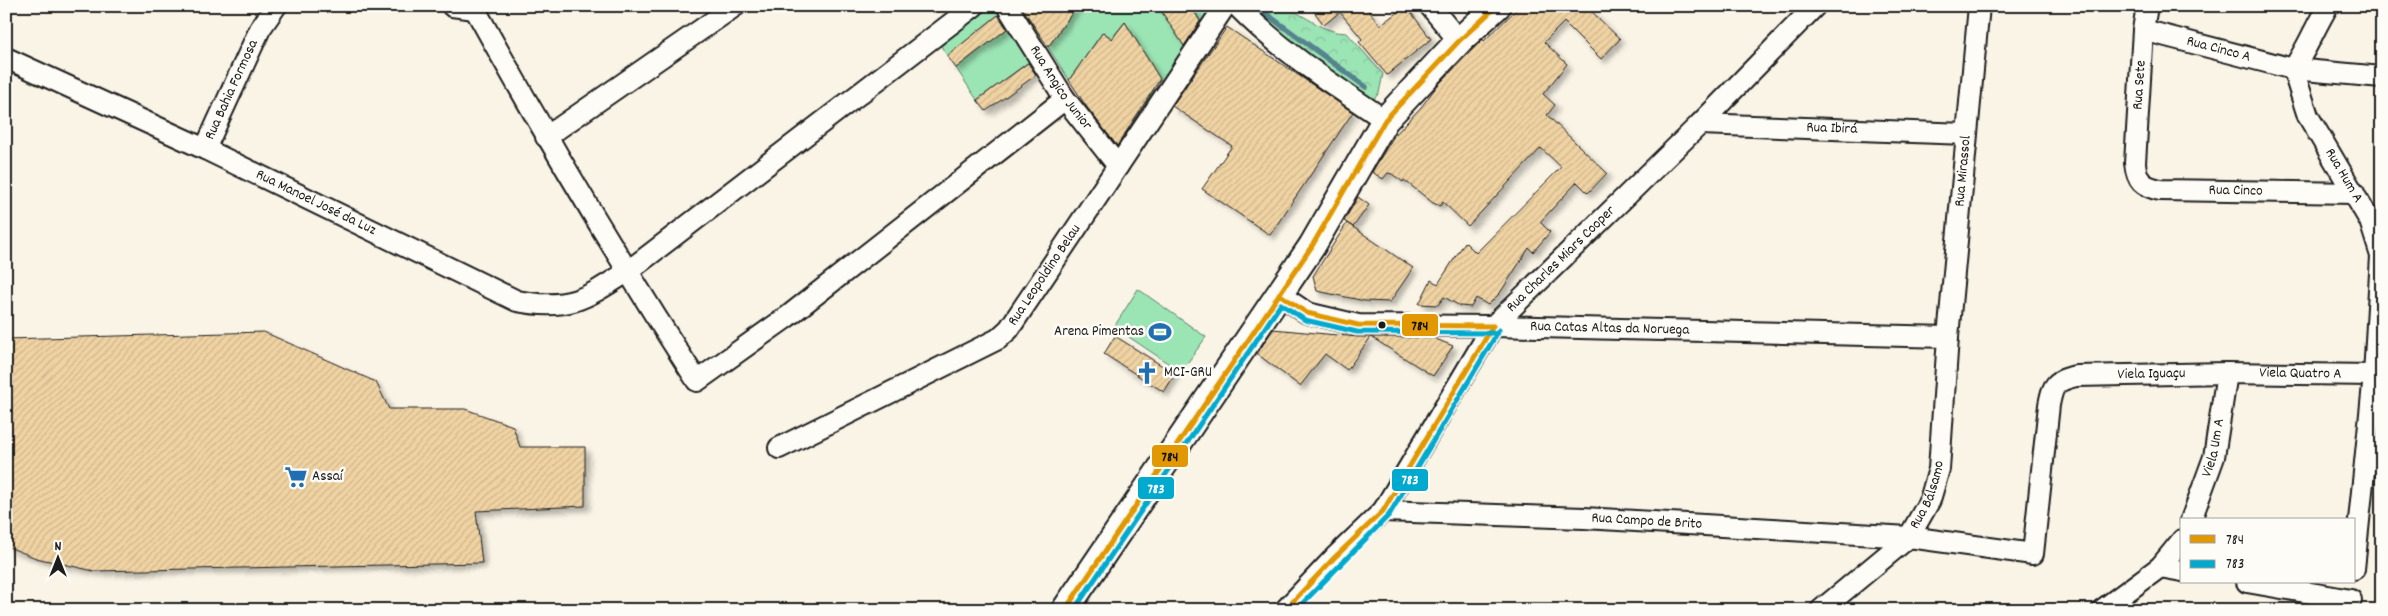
<svg xmlns="http://www.w3.org/2000/svg" width="2388" height="616" font-family="Dekko,sans-serif">
<style>
.grass{fill:#9be4b4;stroke:#5c8068}
.forest{fill:url(#forest-crowns);stroke:#5c8068}
.lines{fill:none;stroke-linecap:round;stroke-linejoin:round}
.stream{stroke:#55838e;stroke-width:5.5}
.building{fill:url(#building-hatch);stroke:#1c1c1c;filter:url(#shadow)}
.minor-casing{stroke:#1c1c1c;stroke-width:24}
.tertiary-casing{stroke:#1c1c1c;stroke-width:30}
.minor{stroke:#fdfcf7;stroke-width:20}
.tertiary{stroke:#fdfcf7;stroke-width:26}
.bus-1-casing{stroke:#fdfcf7;stroke-width:9}
.bus-2-casing{stroke:#fdfcf7;stroke-width:9}
.bus-1{stroke:#e19803;stroke-width:5}
.bus-2{stroke:#00a9ce;stroke-width:5}
.bus-dot{fill:#1c1c1c;stroke:#fdfcf7;stroke-width:2}
.labels{text-anchor:middle;dominant-baseline:central;stroke-width:5;stroke-linejoin:round;paint-order:stroke}
.street-label{font-size:15px;fill:#1c1c1c;stroke:#fdfcf7}
.poi-label{font-size:15px;fill:#1c1c1c;stroke:#fdfcf7;text-anchor:start}
.line-badge{stroke:#fdfcf7;stroke-width:2}
.badge-label{font-size:14px;text-anchor:middle;font-weight:bold;fill:#fff}
.pale-badge-label{font-size:14px;text-anchor:middle;font-weight:bold;fill:#111}
</style>
<defs>
<pattern id="forest-crowns" width="20" height="18" patternUnits="userSpaceOnUse" patternTransform="scale(1.25)"><rect width="20" height="18" fill="#9be4b4"/><path d="M2 6a3 3 0 1 1 6 0M12 15a3 3 0 1 1 6 0" fill="none" stroke="#85c39a"/></pattern>
<pattern id="building-hatch" width="6" height="6" patternUnits="userSpaceOnUse" patternTransform="scale(1.25)"><rect width="6" height="6" fill="#f0d3a3"/><path d="M-1 1l2-2M0 6l6-6M5 7l2-2" fill="none" stroke="#cdb58c"/></pattern>
<filter id="shadow"><feDropShadow dx="4.5" dy="4.5" stdDeviation="2.5" flood-color="#0004"/></filter>
</defs>
<rect width="100%" height="100%" fill="#faf4e6"/>
<filter id="ink" filterUnits="userSpaceOnUse"><feTurbulence type="fractalNoise" baseFrequency=".02" numOctaves="2"/><feDisplacementMap in="SourceGraphic" scale="10" xChannelSelector="R" yChannelSelector="G"/><feConvolveMatrix kernelMatrix="1 2 1 2 8 2 1 2 1" color-interpolation-filters="sRGB"/></filter>
<g filter="url(#ink)">
<path class="grass" d="M 988,6 L 998,6 L 1002,12 L 947,56 L 941,46 Z
M 1077,6 L 1130,6 L 1132,10 L 1135,6 L 1158,6 L 1186,48 L 1161,82 L 1125,22 L 1115,34 L 1154,92 L 1146,103 L 1109,48 L 1114,40 L 1103,32 L 1069,80 L 1048,47 Z
M 1191,6 L 1217,6 L 1203,25 Z
M 1013,24 L 1034,58 L 977,100 L 956,68 Z
M 1138,289 L 1206,337 L 1181,372 L 1114,327 Z"/>
<path class="forest" d="M 1246,6 L 1285,6 L 1322,27 L 1336,32 L 1347,33 L 1383,74 L 1379,93 L 1373,100 L 1362,99 Z"/>
<g class="lines">
<path class="stream" d="M 1260,6 L 1265,13 L 1366,87"/>
</g>
<path class="building" d="M 1021,6 L 1077,6 L 1048,47 Z
M 1158,6 L 1191,6 L 1200,21 L 1184,46 Z
M 1310,6 L 1365,6 L 1380,25 L 1406,6 L 1431,39 L 1387,75 L 1359,42 L 1362,39 L 1340,12 L 1324,25 Z
M 1520,6 L 1586,6 L 1620,39 L 1601,59 L 1564,22 L 1544,42 L 1567,64 L 1543,94 L 1555,105 L 1547,115 L 1607,173 L 1588,193 L 1577,182 L 1540,222 L 1550,232 L 1533,252 L 1529,248 L 1500,293 L 1488,305 L 1476,298 L 1471,307 L 1460,306 L 1444,297 L 1438,305 L 1419,304 L 1431,280 L 1438,284 L 1465,242 L 1476,253 L 1561,167 L 1541,148 L 1468,226 L 1443,202 L 1440,206 L 1433,203 L 1404,180 L 1403,182 L 1392,174 L 1388,173 L 1383,179 L 1372,172 L 1394,136 L 1422,106 L 1437,86 L 1470,52 L 1483,39 L 1484,41 Z
M 998,15 L 1007,29 L 956,68 L 947,56 Z
M 1125,22 L 1160,79 L 1117,146 L 1086,106 L 1069,80 L 1103,32 L 1112,39 Z
M 1227,27 L 1353,112 L 1270,235 L 1202,189 L 1232,146 L 1172,106 Z
M 1028,63 L 1036,75 L 986,111 L 977,100 Z
M 1358,197 L 1369,205 L 1353,227 L 1344,221 Z
M 1347,223 L 1413,268 L 1390,302 L 1365,301 L 1317,291 L 1313,276 Z
M 1273,329 L 1358,337 L 1431,337 L 1453,346 L 1433,376 L 1371,337 L 1347,370 L 1325,354 L 1300,386 L 1257,354 Z
M 264,332 L 376,382 L 389,409 L 465,409 L 513,426 L 520,447 L 585,447 L 585,506 L 476,511 L 482,563 L 94,571 L 36,558 L 6,546 L 6,339 Z
M 1115,336 L 1175,374 L 1164,392 L 1104,354 Z"/>
<g class="lines">
<defs>
<g id="minor">
<path d="M 452,6 L 475,9"/>
<path id="s1" d="M 1007,6 L 1065,99 L 1118,166"/>
<path d="M 1237,6 C 1281,51 1333,85 1385,120"/>
<path d="M 1430,6 L 1459,41"/>
<path id="s2" d="M 2147,6 L 2143,30 L 2135,163 C 2137,181 2142,186 2160,190 L 2354,193"/>
<path id="s3" d="M 2328,6 C 2315,27 2307,49 2293,69 L 2308,116 L 2370,221 L 2381,256 L 2374,375 L 2354,569"/>
<path d="M 475,9 C 545,136 618,259 697,381 L 787,317 L 1065,99"/>
<path id="s4" d="M 2143,30 L 2293,69 L 2382,77"/>
<path id="s5" d="M 6,58 L 205,149 L 517,301 C 568,311 585,299 627,272 L 974,6"/>
<path id="s6" d="M 1700,124 L 1966,134"/>
<path d="M 546,137 L 735,6"/>
<path id="s7" d="M 205,149 L 260,29 L 276,6"/>
<path id="s8" d="M 1279,294 L 1307,313 L 1358,325 L 1493,326 L 1948,337"/>
<path id="s9" d="M 779,448 L 998,339 L 1009,329 L 1225,6"/>
<path id="s10" d="M 1383,511 L 1584,518 L 1909,537 L 2033,554 L 2049,405 C 2053,384 2055,381 2076,376 L 2227,373 L 2374,375"/>
<path id="s11" d="M 2191,520 L 2214,457 L 2227,373"/>
<path d="M 2160,567 L 2182,571"/>
<path d="M 2247,582 L 2351,600"/>
<path id="s12" d="M 1285,610 L 1334,558 L 1383,511 L 1493,326 L 1700,124 L 1815,6"/>
<path id="s13" d="M 1821,610 L 1909,537 L 1930,500 L 1939,469 L 1948,337 L 1979,6"/>
<path d="M 2102,610 L 2160,567 L 2182,540"/>
</g>
<path id="tertiary" d="M 1065,610 L 1312,246 L 1385,120 L 1459,41 L 1497,6"/>
</defs>
<use href="#minor" class="minor-casing"/>
<use href="#tertiary" class="tertiary-casing"/>
<use href="#minor" class="minor"/>
<use href="#tertiary" class="tertiary"/>
<defs>
<path id="bus-1" d="M 1279,294 L 1307,313 L 1358,325 L 1493,326
M 1065,610 L 1312,246 L 1385,120 L 1459,41 L 1497,6
M 1285,610 L 1334,558 L 1383,511 L 1493,326"/>
<path id="bus-2" d="M 1074,610 L 1281,304 L 1305,320 L 1357,332 L 1493,333
M 1296,610 L 1389,515 L 1499,330"/>
</defs>
<use href="#bus-1" class="bus-1-casing"/>
<use href="#bus-2" class="bus-2-casing"/>
<use href="#bus-1" class="bus-1"/>
<use href="#bus-2" class="bus-2"/>
</g>
</g>
<defs>
<symbol id="stadium-bare" viewBox="-9 -9 18 18"><path d="M0-5a6.5 5 0 1 0 0 10a6.5 5 0 1 0 0-10ZM-3.5-1.8h7v3.6h-7Z" fill="#1f6fb2" stroke="#fdfcf7" stroke-width="2.5" paint-order="stroke"/></symbol>
<symbol id="church-bare" viewBox="-9 -9 18 18"><path d="M-1.2-6h2.4v3.5h3.3v2.4h-3.3V6h-2.4V-.1h-3.3v-2.4h3.3Z" fill="#1f6fb2" stroke="#fdfcf7" stroke-width="2.5" paint-order="stroke"/></symbol>
<symbol id="supermarket-bare" viewBox="-9 -9 18 18"><path d="M-6-5.5h2.5l.6 2H6L4.5 2H-2.5L-4.4-4H-6ZM-1.5 3.2a1.3 1.3 0 1 0 .1 0ZM3 3.2a1.3 1.3 0 1 0 .1 0Z" fill="#1f6fb2" stroke="#fdfcf7" stroke-width="2.5" paint-order="stroke"/></symbol>
</defs>
<g fill-rule="evenodd">
<use href="#stadium-bare" x="1144" y="316" width="32" height="32"/>
<use href="#church-bare" x="1131" y="357" width="32" height="32"/>
<use href="#supermarket-bare" x="280" y="461" width="32" height="32"/>
</g>
<circle class="bus-dot" cx="1382" cy="325" r="4.5"/>
<g class="labels">
<g class="street-label">
<text stroke="none"><textPath href="#s4" startOffset="78">Rua Cinco A</textPath></text>
<text transform="translate(2140 85) rotate(-86)">Rua Sete</text>
<text stroke="none"><textPath href="#s1" startOffset="98">Rua Angico Junior</textPath></text>
<text stroke="none"><textPath href="#s7" startOffset="65">Rua Bahia Formosa</textPath></text>
<text stroke="none"><textPath href="#s6" startOffset="132">Rua Ibirá</textPath></text>
<text stroke="none"><textPath href="#s13" startOffset="488">Rua Mirassol</textPath></text>
<text stroke="none"><textPath href="#s3" startOffset="191">Rua Hum A</textPath></text>
<text stroke="none"><textPath href="#s2" startOffset="274">Rua Cinco</textPath></text>
<text stroke="none"><textPath href="#s5" startOffset="342">Rua Manoel José da Luz</textPath></text>
<text stroke="none"><textPath href="#s12" startOffset="450">Rua Charles Miars Cooper</textPath></text>
<text stroke="none"><textPath href="#s9" startOffset="324">Rua Leopoldino Belau</textPath></text>
<text stroke="none"><textPath href="#s8" startOffset="338">Rua Catas Altas da Noruega</textPath></text>
<text stroke="none"><textPath href="#s10" startOffset="1070">Viela Quatro A</textPath></text>
<text stroke="none"><textPath href="#s10" startOffset="921">Viela Iguaçu</textPath></text>
<text stroke="none"><textPath href="#s11" startOffset="76">Viela Um A</textPath></text>
<text stroke="none"><textPath href="#s13" startOffset="161">Rua Bálsamo</textPath></text>
<text stroke="none"><textPath href="#s10" startOffset="264">Rua Campo de Brito</textPath></text>
</g>
<g class="poi-label">
<text x="1144" y="332" text-anchor="end">Arena Pimentas</text>
<text x="1164" y="373">MCI-GRU</text>
<text x="312" y="477">Assaí</text>
</g>
</g>
<g class="line-badge">
<rect x="1401" y="313" width="38" height="24" rx="5" fill="#e19803"/>
<rect x="1151" y="444" width="38" height="24" rx="5" fill="#e19803"/>
<rect x="1391" y="468" width="38" height="24" rx="5" fill="#00a9ce"/>
<rect x="1137" y="476" width="38" height="24" rx="5" fill="#00a9ce"/>
</g>
<g class="badge-label">
<text x="1410" y="484">783</text>
<text x="1156" y="493">783</text>
</g>
<g class="pale-badge-label">
<text x="1420" y="330">784</text>
<text x="1170" y="461">784</text>
</g>
<rect width="2388" height="616" fill="none" stroke="#fdfcf7" stroke-width="25"/>
<rect x="12" y="12" width="2363" height="591" fill="none" stroke="#1c1c1c" stroke-width="2" filter="url(#ink)"/>
<rect x="2180" y="518" width="175" height="65" fill="#fdfcf7" stroke="#a3a29f"/>
<rect x="2190" y="535" width="25" height="8" fill="#e19803" stroke="#a3a29f"/>
<text x="2226" y="544" font-size="15" fill="#1c1c1c">784</text>
<rect x="2190" y="560" width="25" height="8" fill="#00a9ce" stroke="#a3a29f"/>
<text x="2226" y="568" font-size="15" fill="#1c1c1c">783</text>
<g transform="translate(58 558)" stroke="#fdfcf7" stroke-width="4" paint-order="stroke">
<path d="M0-4L9 19L0 12L-9 19Z" fill="#1c1c1c"/>
<text y="-8" font-size="14" font-weight="bold" text-anchor="middle" fill="#1c1c1c">N</text>
</g>
</svg>
